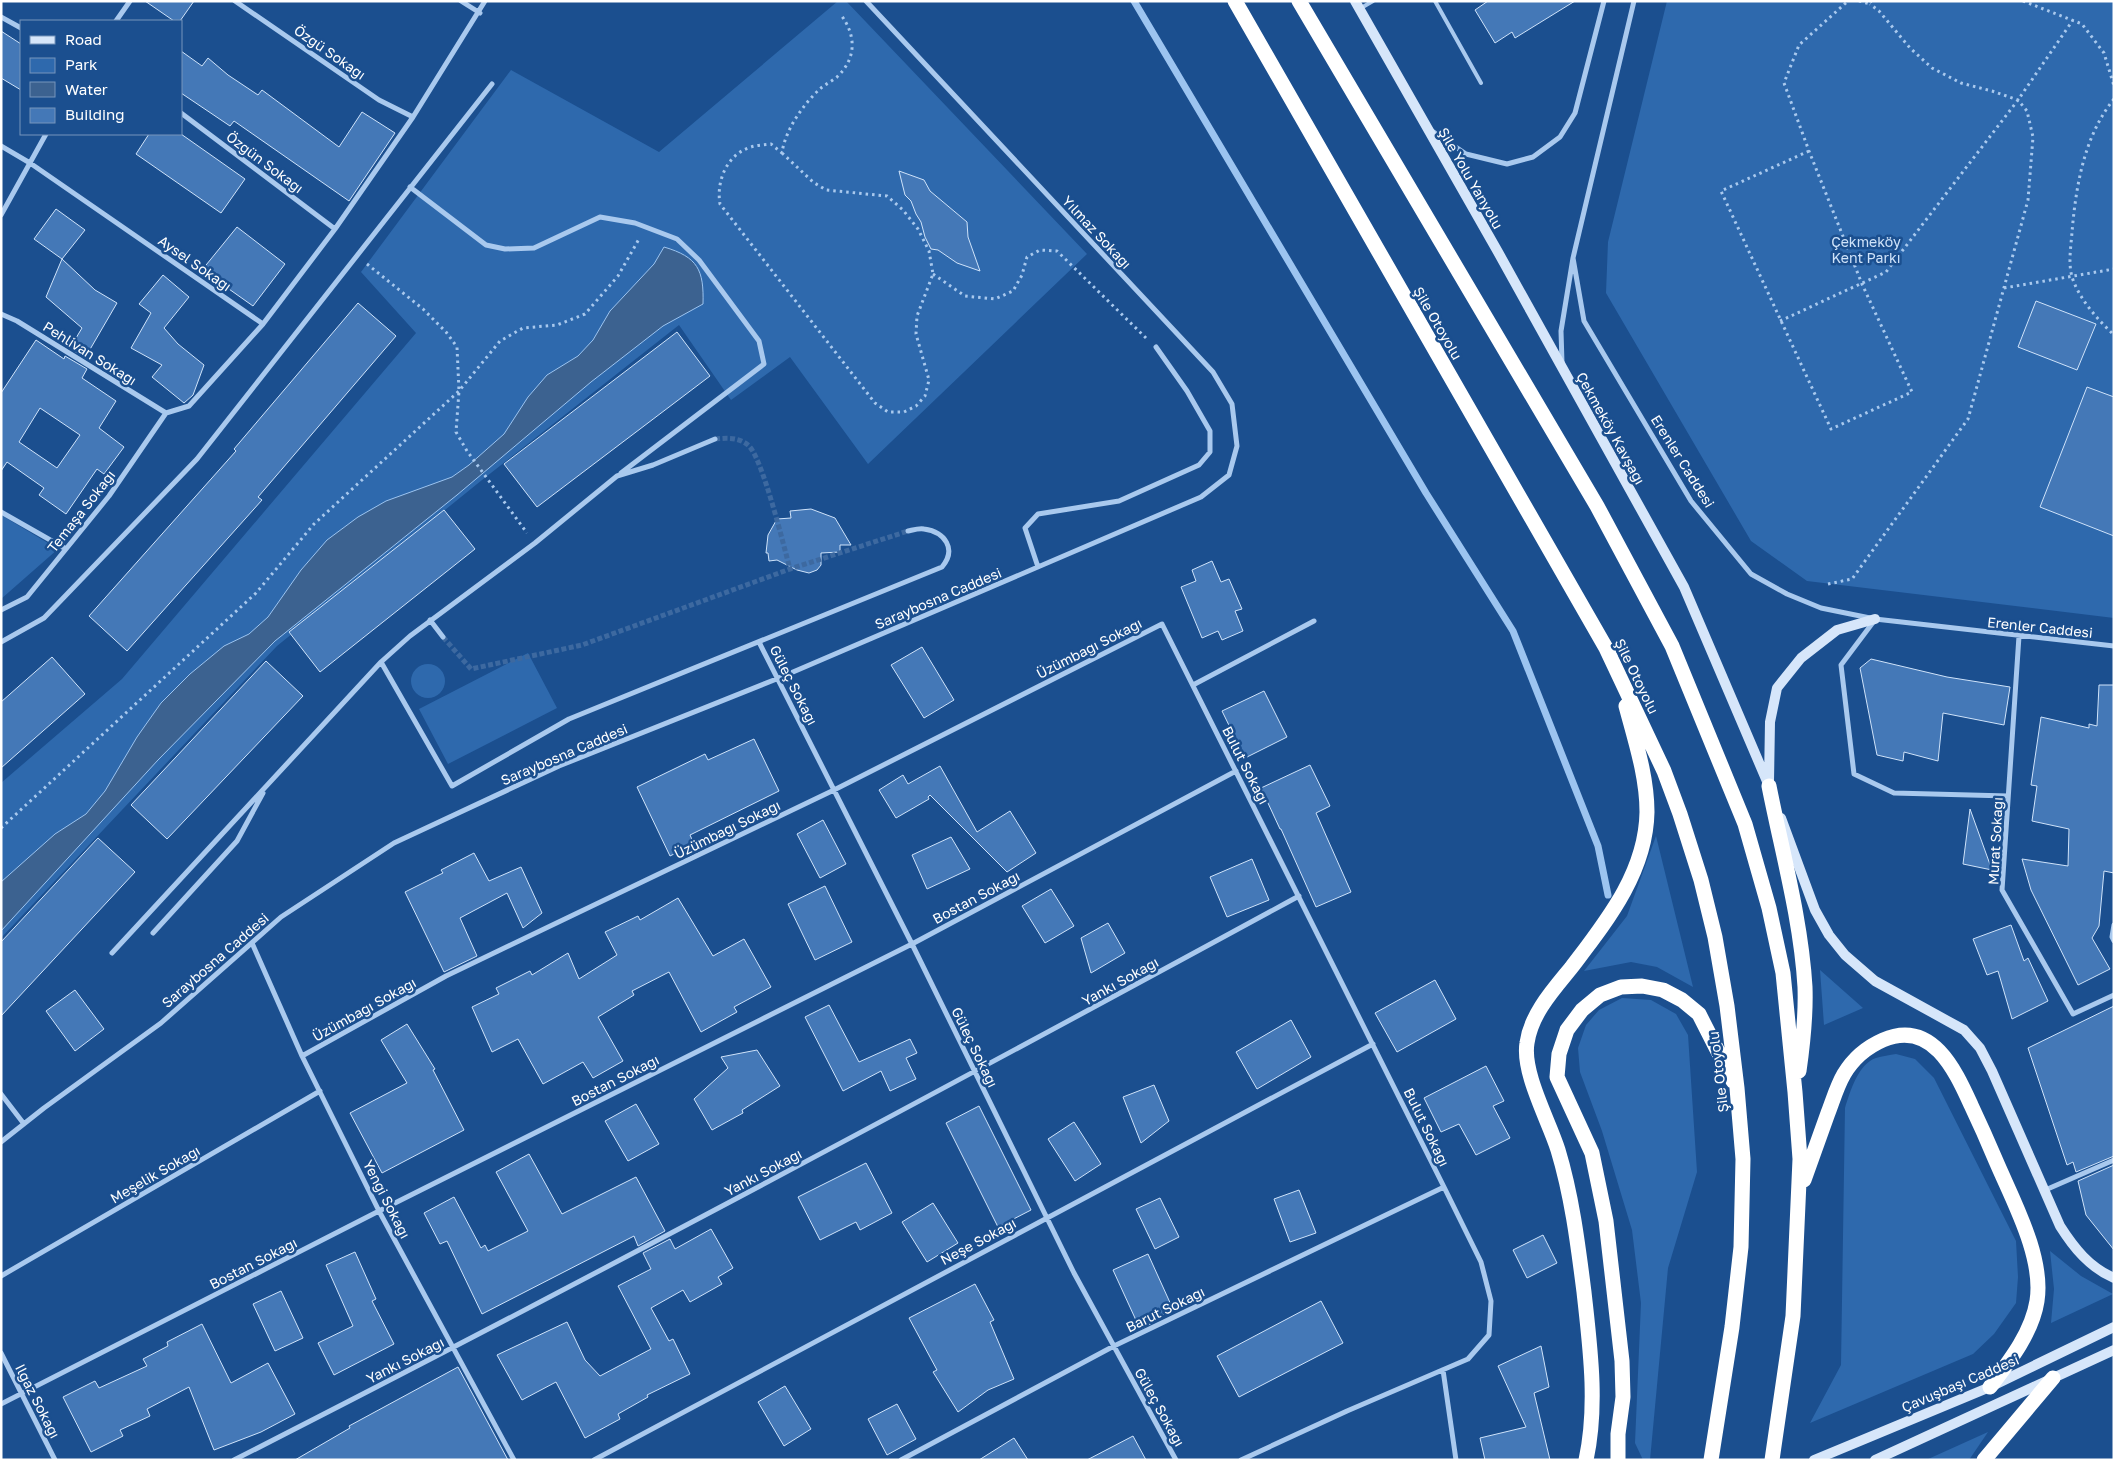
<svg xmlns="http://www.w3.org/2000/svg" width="2115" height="1461" font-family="'Golos Text',sans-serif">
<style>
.green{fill:#2e69ad}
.water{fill:#3c6290;stroke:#9cc4f0}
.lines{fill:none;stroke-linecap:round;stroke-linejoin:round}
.stream{stroke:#9cc4f0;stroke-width:7}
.building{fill:#4478b7;stroke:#cfe3fa;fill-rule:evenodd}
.street-tunnel{stroke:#3d69a0;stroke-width:5;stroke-dasharray:5 2.5;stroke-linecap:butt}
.path{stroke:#a9c9ee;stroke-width:3;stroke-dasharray:2.5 4;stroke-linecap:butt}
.lane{stroke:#a9c9ee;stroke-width:4}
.street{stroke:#a9c9ee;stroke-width:5}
.secondary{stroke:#d6e6fa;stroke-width:10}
.highway{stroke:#fff;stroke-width:15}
.labels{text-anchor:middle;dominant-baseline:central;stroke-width:5;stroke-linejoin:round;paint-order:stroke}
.street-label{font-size:14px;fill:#fff;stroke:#1b4f8f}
.park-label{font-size:14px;fill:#cfe3fa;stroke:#1b4f8f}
</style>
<rect width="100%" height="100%" fill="#1b4f8f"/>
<path class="green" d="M 838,1 L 846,1 L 1087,254 L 868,464 L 790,357 L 731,400 L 679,325 L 482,480 L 277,646 L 1,938 L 1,783 L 122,679 L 416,333 L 361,272 L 511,70 L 659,152 Z
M 1667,1 L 2114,1 L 2114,618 L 1807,581 L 1751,541 L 1606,293 L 1608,242 Z
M 1,515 L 58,549 L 1,599 Z
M 528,653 L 557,708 L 448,764 L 419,709 Z
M411 681a17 17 0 1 1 34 0a17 17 0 1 1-34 0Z
M 1656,836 L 1693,987 L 1657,967 L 1631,962 L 1584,971 L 1627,916 Z
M 1820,970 L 1863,1008 L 1824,1025 Z
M 1622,998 L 1651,1000 L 1676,1014 L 1688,1035 L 1697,1172 L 1668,1268 L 1650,1460 L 1643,1460 L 1635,1443 L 1641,1303 L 1632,1230 L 1602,1131 L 1580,1072 L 1578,1048 L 1586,1025 L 1599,1010 Z
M 1896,1054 L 1915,1059 L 1934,1078 L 2016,1241 L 2018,1277 L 2016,1303 L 1994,1334 L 1973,1354 L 1810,1423 L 1841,1365 L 1845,1108 C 1850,1092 1858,1064 1876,1058 C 1882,1056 1890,1055 1896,1054 Z
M 2050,1251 L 2081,1276 L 2113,1294 L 2051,1323 L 2054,1289 Z
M 1988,1432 L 1969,1460 L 1926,1460 Z"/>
<path class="water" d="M 664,247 C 698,257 704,270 703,304 L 663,326 L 591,382 L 457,495 L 275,641 L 158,760 L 1,931 L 1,882 L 55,834 L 86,814 L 105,791 L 137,737 L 161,703 L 190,674 L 224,646 L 249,634 L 268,617 L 301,570 L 327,540 L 358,517 L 386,501 L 452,477 L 469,465 L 504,434 L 528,397 L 547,375 L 578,356 L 593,340 L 610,311 L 654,264 Z"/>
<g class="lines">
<path class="stream" d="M 1134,1 L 1426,493 L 1513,631 L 1598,846 L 1608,895"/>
</g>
<path class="building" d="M 145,1 L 194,1 L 180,21 L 174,21 Z
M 1488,1 L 1575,1 L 1515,38 L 1512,32 L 1495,43 L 1475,10 Z
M 1,31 L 21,44 L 21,90 L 1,78 Z
M 181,51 L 202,66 L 208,58 L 228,75 L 258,95 L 262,90 L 339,147 L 362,112 L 395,133 L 349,201 L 234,121 L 230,126 L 181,93 Z
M 149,134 L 181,134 L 245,179 L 221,213 L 136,154 Z
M 899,171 L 924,180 L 930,191 L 967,222 L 968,237 L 980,271 L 957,263 L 938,250 L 931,249 L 925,237 L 921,222 L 916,214 L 911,201 L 905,195 Z
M 56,209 L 85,230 L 62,259 L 34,239 Z
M 237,227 L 285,264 L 253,306 L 202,270 Z
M 62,259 L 95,290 L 117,303 L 85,358 L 70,348 L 82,328 L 46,297 Z
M 163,275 L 189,297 L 164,328 L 178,344 L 204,365 L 193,395 L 184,403 L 152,377 L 162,365 L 131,348 L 151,313 L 139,304 Z
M 2036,301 L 2096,324 L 2077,370 L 2018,347 Z
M 358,303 L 396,336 L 258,497 L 262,500 L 127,651 L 89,616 L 236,451 L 234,449 Z
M 677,332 L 710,376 L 537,507 L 504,464 Z
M 36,340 L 64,359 L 65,356 L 87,369 L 82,378 L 116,401 L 99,428 L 124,447 L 104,474 L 97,469 L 66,514 L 39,495 L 44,488 L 7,462 L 1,471 L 1,393 ZM 40,408 L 80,435 L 57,468 L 19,442 Z
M 2087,387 L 2114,397 L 2114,536 L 2040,507 Z
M 811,509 L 835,518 L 851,545 L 840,545 L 840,552 L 821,553 L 821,565 L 817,570 L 809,573 L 797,570 L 777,560 L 769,561 L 768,553 L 766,553 L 768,535 L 777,519 L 791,518 L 790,511 Z
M 444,510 L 475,549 L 320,672 L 289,632 Z
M 1212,561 L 1221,582 L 1229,579 L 1242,609 L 1235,611 L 1243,631 L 1222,640 L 1218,631 L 1202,638 L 1181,587 L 1196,581 L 1192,570 Z
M 922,647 L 954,700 L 924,718 L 891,665 Z
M 52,657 L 85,694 L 1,768 L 1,702 Z
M 1871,659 L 1947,677 L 2010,687 L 2004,725 L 1943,713 L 1938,761 L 1904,752 L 1903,761 L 1877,755 L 1860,668 Z
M 266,661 L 303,696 L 167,839 L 131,805 Z
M 2099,685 L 2114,685 L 2114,873 L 2104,871 L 2099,926 L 2092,938 L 2110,969 L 2078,985 L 2031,890 L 2022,859 L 2068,866 L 2069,829 L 2032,821 L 2037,786 L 2031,785 L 2041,717 L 2089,728 L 2089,724 L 2097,726 Z
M 1264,691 L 1287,737 L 1245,758 L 1222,711 Z
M 754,739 L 779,791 L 690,835 L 694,844 L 670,856 L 637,787 L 705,754 L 708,760 Z
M 1310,765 L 1330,806 L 1316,813 L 1351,892 L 1316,907 L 1281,829 L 1280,829 L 1261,788 Z
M 940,766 L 977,832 L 1010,811 L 1036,853 L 1007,872 L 930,795 L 928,797 L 929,799 L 896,818 L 879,790 L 903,775 L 908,784 Z
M 1970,809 L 1992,870 L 1963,864 Z
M 823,820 L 846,864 L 820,878 L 797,834 Z
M 951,837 L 970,869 L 927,889 L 912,855 Z
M 98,838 L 135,872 L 1,1016 L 1,942 Z
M 474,853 L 489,881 L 521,867 L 542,913 L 523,928 L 507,893 L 460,918 L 477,956 L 444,972 L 405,892 L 443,873 L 441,870 Z
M 1252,859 L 1269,900 L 1227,917 L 1210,877 Z
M 825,886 L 852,942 L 815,960 L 788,904 Z
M 1051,889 L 1074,926 L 1045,943 L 1022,906 Z
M 678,898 L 713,956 L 744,939 L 771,987 L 734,1007 L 737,1012 L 701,1032 L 669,972 L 632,991 L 634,995 L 598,1017 L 623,1061 L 593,1078 L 583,1062 L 543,1084 L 518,1039 L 492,1052 L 472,1007 L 499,994 L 496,988 L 530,971 L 532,975 L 568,953 L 579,979 L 617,955 L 605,932 L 638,916 L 640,920 Z
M 1108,923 L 1125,953 L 1091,973 L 1081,938 Z
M 2011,925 L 2024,961 L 2028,958 L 2048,1001 L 2012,1019 L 1998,971 L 1987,975 L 1973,939 Z
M 1435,980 L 1456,1019 L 1397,1052 L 1375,1013 Z
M 75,990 L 104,1029 L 75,1051 L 46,1011 Z
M 829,1005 L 859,1062 L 910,1039 L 917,1053 L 906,1058 L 916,1079 L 890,1091 L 881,1071 L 843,1091 L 805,1017 Z
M 2114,1006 L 2114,1156 L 2076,1172 L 2073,1162 L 2067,1165 L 2028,1048 Z
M 1291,1020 L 1311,1057 L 1257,1089 L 1236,1052 Z
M 407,1024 L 435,1069 L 433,1070 L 464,1130 L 382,1173 L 350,1113 L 407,1083 L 381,1040 Z
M 757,1050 L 780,1086 L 742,1110 L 743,1113 L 712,1130 L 694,1099 L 728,1068 L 721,1057 Z
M 1486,1066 L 1504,1101 L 1493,1106 L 1510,1138 L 1476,1155 L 1459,1124 L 1441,1132 L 1424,1098 Z
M 1154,1085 L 1169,1121 L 1141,1143 L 1123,1097 Z
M 636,1104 L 659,1144 L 628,1161 L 605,1121 Z
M 979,1106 L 1031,1210 L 998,1227 L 946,1123 Z
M 1074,1122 L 1101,1164 L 1075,1181 L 1048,1139 Z
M 529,1154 L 562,1214 L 636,1177 L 665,1231 L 638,1246 L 634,1236 L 482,1314 L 447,1241 L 440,1244 L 424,1213 L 454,1197 L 481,1248 L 485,1245 L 488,1251 L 528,1231 L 496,1172 Z
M 866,1163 L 892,1213 L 860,1230 L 856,1222 L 820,1240 L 798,1197 Z
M 2114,1165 L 2114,1250 L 2086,1215 L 2078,1181 Z
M 1299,1190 L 1316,1233 L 1290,1242 L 1274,1199 Z
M 1160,1198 L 1179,1237 L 1155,1249 L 1136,1209 Z
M 933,1203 L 958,1243 L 927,1262 L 902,1222 Z
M 711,1229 L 733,1268 L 718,1277 L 722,1284 L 690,1302 L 683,1290 L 651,1308 L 669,1341 L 673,1339 L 690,1374 L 647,1395 L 648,1397 L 618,1414 L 620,1419 L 585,1438 L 556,1382 L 522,1400 L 497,1355 L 567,1322 L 585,1360 L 600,1376 L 651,1349 L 618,1286 L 651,1269 L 643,1253 L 670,1239 L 675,1249 Z
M 1543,1235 L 1557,1263 L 1527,1278 L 1513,1250 Z
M 355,1252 L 376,1299 L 372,1301 L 394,1344 L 334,1375 L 318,1343 L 353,1326 L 326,1265 Z
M 1148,1254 L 1172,1307 L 1154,1322 L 1140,1329 L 1113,1270 Z
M 975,1284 L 994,1320 L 990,1322 L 1014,1379 L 988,1390 L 958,1412 L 933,1372 L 937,1370 L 909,1318 Z
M 281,1291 L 303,1338 L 275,1351 L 253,1304 Z
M 1321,1301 L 1343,1343 L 1239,1397 L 1217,1356 Z
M 202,1324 L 231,1383 L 268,1363 L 295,1414 L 261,1432 L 214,1450 L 189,1387 L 147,1409 L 150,1416 L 120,1430 L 123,1436 L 91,1452 L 63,1397 L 95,1381 L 99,1388 L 147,1366 L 143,1359 L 168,1346 L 167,1342 Z
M 1541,1346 L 1549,1387 L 1534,1393 L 1550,1460 L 1485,1460 L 1480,1438 L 1526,1427 L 1498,1366 Z
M 458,1367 L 508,1460 L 295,1460 L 350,1428 L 349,1426 Z
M 785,1386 L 811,1429 L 784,1446 L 758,1402 Z
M 897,1404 L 916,1439 L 887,1455 L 868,1419 Z
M 1133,1436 L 1146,1460 L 1087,1460 Z
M 1014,1438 L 1028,1460 L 979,1460 Z"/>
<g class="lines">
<path class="street-tunnel" d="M 715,439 C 727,438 738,437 748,445 C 762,456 784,547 790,569
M 443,637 L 471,669 L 582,645 L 790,569 L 908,531"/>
<path class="path" d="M 1859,1 L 1870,4 L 1871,1
M 2023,1 L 2082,24 L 2104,53 L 2114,86
M 2114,99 C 2084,136 2076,186 2072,232 C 2071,247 2068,262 2072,277 C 2079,299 2098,320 2114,335
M 1809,151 L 1721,191 L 1831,429 L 1912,392 L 1862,284 L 1809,151 L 1784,83 L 1799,45 L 1848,1
M 782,153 L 813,182 L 826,190 L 887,196 L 903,210 L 918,229 L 929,251 L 933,274 L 917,316 L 916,334 L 929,380 L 925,396 L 916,406 L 904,412 L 888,412 L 875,403 L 720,204 C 716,181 727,154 751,147 C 757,145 764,145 771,144 L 782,153 C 785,130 804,103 821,88 C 826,84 832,81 837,77 C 857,58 856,35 841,15
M 367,264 L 423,309 L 446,332 L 457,347 L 459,391 L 456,432 L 467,451 L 527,533
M 933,274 L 965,296 L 995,299 L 1013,291 L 1022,275 L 1027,257 L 1040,250 L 1057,251 L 1146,338
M 2004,288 L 2114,269
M 1780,321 L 1886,272 L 2018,100 L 2073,20
M 1828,584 L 1852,579 L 1968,419 L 2028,200 L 2033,137 L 2027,111 L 2018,100 L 1992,91 L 1961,83 L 1932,68 L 1910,48 L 1879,11 L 1870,4
M 1,828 L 256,593 L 314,524 L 459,391 L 500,341 L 523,328 L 557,325 L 585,314 L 618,276 L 639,239"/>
<path class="lane" d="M 1435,1 L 1481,83
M 1361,8 L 1373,1"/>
<path class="street" d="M 235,1 L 379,100 L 413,117
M 461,1 L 480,13
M 1,17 L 21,28
M 116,21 L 130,1
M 181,113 L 335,229
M 1432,131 L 1466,154 L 1507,164 L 1533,157 L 1560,137 L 1575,113 L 1604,1
M 1,146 L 30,163 L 263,324 L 189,406 L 166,413
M 410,187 L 486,245 L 505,249 L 534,248 L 600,217 L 635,223 L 677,239 L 699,260 L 759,341 L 764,364 L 621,473
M 1,215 L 46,134
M 1573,258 L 1584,321 L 1691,501 L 1751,574 L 1787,594 L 1821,608 L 1875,619 L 2114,646
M 1,314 L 17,321 L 166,413
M 263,324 L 335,229 L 413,117 L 485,1
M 1562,363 L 1561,331 L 1573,258 L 1634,1
M 1,512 L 66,549
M 1038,567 L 1025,528 L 1038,514 L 1119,501 L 1199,465 L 1210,452 L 1210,431 L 1187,391 L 1156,347
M 1,610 L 27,597 L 109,496 L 166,413
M 430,620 L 443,637
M 1874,621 L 1841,665 L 1854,774 L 1894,793 L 2008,796
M 2019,636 L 2002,890 L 2073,1014 L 2114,995
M 1,642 L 44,618 L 197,459 L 492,84
M 759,642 L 912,944 L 1074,1273 L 1176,1460
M 381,662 L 452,786 L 569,719 L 942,567 C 957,549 945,532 924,529 C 919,528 913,530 908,531
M 1193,685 L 1314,621
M 2114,925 L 2112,937 L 2114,941
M 153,933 L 237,841 L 263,793
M 252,943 L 302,1056 L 379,1211 L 514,1460
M 112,953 L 381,662 L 410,636 L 535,543 L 617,476 L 653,465 L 715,439
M 302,1056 L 446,976 L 834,790 L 1162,624 L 1444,1187 L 1481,1262 L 1491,1301 L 1489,1335 L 1468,1359 L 1347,1411 L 1241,1460
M 1,1094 L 24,1124
M 1,1142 L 44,1108 L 161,1023 L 281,917 L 394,843 L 559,766 L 779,678 L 1201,497 L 1229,475 L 1237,446 L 1232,404 L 1213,372 L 866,1
M 2043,1191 L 2114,1160
M 1,1276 L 320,1091
M 1,1353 L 55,1460
M 1443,1370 L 1456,1460
M 1,1404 L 379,1211 L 912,944 L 1236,771
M 234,1460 C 592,1278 946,1088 1299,896
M 594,1460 L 1373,1044
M 901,1460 L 1114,1346 L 1444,1187"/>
<path class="secondary" d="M 1355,1 L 1498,252 L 1684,587 L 1769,786
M 1769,781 L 1770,722 L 1777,688 L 1801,658 L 1837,630 L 1875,619
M 1781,818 L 1815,910 L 1829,935 L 1845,955 L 1875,981 L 1964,1030 L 1980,1048 L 1992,1071 L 2060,1226 C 2074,1248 2089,1267 2114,1278
M 1814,1460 L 1990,1387 L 2114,1327
M 1875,1460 L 2114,1350"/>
<path class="highway" d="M 1235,1 L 1606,648 L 1664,771 L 1680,814 L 1701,880 L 1715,937 L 1727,1006 L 1737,1088 L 1743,1159 L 1741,1247 L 1732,1327 L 1711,1460
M 1299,1 L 1597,506 L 1672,646 L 1745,824 L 1769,908 L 1783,973 L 1795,1092 L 1800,1159 L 1793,1316 L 1772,1460
M 1769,786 C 1782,852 1801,919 1805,987 C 1806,1015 1803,1043 1799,1071
M 1804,1180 C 1812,1158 1820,1135 1828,1113 C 1833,1100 1837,1086 1844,1074 C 1853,1059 1867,1047 1883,1040 C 1932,1019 1955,1070 1971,1105 C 1980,1124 1988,1142 1996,1161 C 2013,1201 2044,1257 2037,1301 C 2032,1333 2009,1362 1990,1387
M 1586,1460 C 1598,1405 1590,1347 1584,1292 C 1578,1245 1572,1196 1558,1150 C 1549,1121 1522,1073 1527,1043 C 1531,1014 1553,990 1571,968 C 1606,922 1646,873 1647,812 C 1647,776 1635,740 1626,706
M 1618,1460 L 1618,1434 L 1623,1397 L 1622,1361 L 1606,1221 L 1592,1153 L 1557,1077 L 1559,1054 L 1567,1030 L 1582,1010 L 1600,995 L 1621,987 L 1642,986 L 1663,990 L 1682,1000 L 1699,1014 L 1733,1081
M 1984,1460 L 2053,1378"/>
</g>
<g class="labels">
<g class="street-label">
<text transform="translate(330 52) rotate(35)">Özgü Sokağı</text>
<text transform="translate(265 162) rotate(37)">Özgün Sokağı</text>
<text transform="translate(1471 178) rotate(60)">Şile Yolu Yanyolu</text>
<text transform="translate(1097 232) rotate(47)">Yılmaz Sokağı</text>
<text transform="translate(195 263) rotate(35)">Aysel Sokağı</text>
<text transform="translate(1438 323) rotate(60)">Şile Otoyolu</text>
<text transform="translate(90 353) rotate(32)">Pehlivan Sokağı</text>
<text transform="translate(1611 428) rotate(61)">Çekmeköy Kavşağı</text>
<text transform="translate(1683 461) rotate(58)">Erenler Caddesi</text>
<text transform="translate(81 511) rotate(-52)">Temaşa Sokağı</text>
<text transform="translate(938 598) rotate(-23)">Saraybosna Caddesi</text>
<text transform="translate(2040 627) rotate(6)">Erenler Caddesi</text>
<text transform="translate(1089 648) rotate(-27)">Üzümbağı Sokağı</text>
<text transform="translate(1637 676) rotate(64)">Şile Otoyolu</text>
<text transform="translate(794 685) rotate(63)">Güleç Sokağı</text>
<text transform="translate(564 754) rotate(-23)">Saraybosna Caddesi</text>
<text transform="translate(1246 765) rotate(63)">Bulut Sokağı</text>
<text transform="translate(727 829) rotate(-26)">Üzümbağı Sokağı</text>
<text transform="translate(1995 841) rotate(-87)">Murat Sokağı</text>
<text transform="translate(976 897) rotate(-28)">Bostan Sokağı</text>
<text transform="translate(215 960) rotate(-41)">Saraybosna Caddesi</text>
<text transform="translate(1120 981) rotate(-29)">Yankı Sokağı</text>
<text transform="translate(364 1009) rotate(-29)">Üzümbağı Sokağı</text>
<text transform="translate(975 1047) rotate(64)">Güleç Sokağı</text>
<text transform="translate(1718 1072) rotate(-97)">Şile Otoyolu</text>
<text transform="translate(615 1080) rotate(-27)">Bostan Sokağı</text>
<text transform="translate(1427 1127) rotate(64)">Bulut Sokağı</text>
<text transform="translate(763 1172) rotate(-28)">Yankı Sokağı</text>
<text transform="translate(155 1174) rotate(-30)">Meşelik Sokağı</text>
<text transform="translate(387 1199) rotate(63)">Yengi Sokağı</text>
<text transform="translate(978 1241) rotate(-28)">Neşe Sokağı</text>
<text transform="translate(253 1263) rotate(-27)">Bostan Sokağı</text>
<text transform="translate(1165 1309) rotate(-26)">Barut Sokağı</text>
<text transform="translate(405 1360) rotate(-27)">Yankı Sokağı</text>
<text transform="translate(1960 1383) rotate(-23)">Çavuşbaşı Caddesi</text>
<text transform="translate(38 1401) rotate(63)">Ilgaz Sokağı</text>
<text transform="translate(1160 1407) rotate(61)">Güleç Sokağı</text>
</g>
<g class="park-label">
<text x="1866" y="241">Çekmeköy<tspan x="1866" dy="16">Kent Parkı</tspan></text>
</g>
</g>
<rect width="2115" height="1461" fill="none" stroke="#ffffff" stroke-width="5"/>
<rect x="20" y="20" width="162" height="115" fill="#1b4f8f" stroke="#7695bc"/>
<rect x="30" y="36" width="25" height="8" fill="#d6e6fa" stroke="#7695bc"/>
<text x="65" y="45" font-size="15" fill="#ffffff">Road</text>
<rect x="30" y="58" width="25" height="15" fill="#2e69ad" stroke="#7695bc"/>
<text x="65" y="70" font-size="15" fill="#ffffff">Park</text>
<rect x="30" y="82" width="25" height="15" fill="#3c6290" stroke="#7695bc"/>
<text x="65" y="95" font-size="15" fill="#ffffff">Water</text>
<rect x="30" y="108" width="25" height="15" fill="#4478b7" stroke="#7695bc"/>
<text x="65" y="120" font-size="15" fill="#ffffff">Building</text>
</svg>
